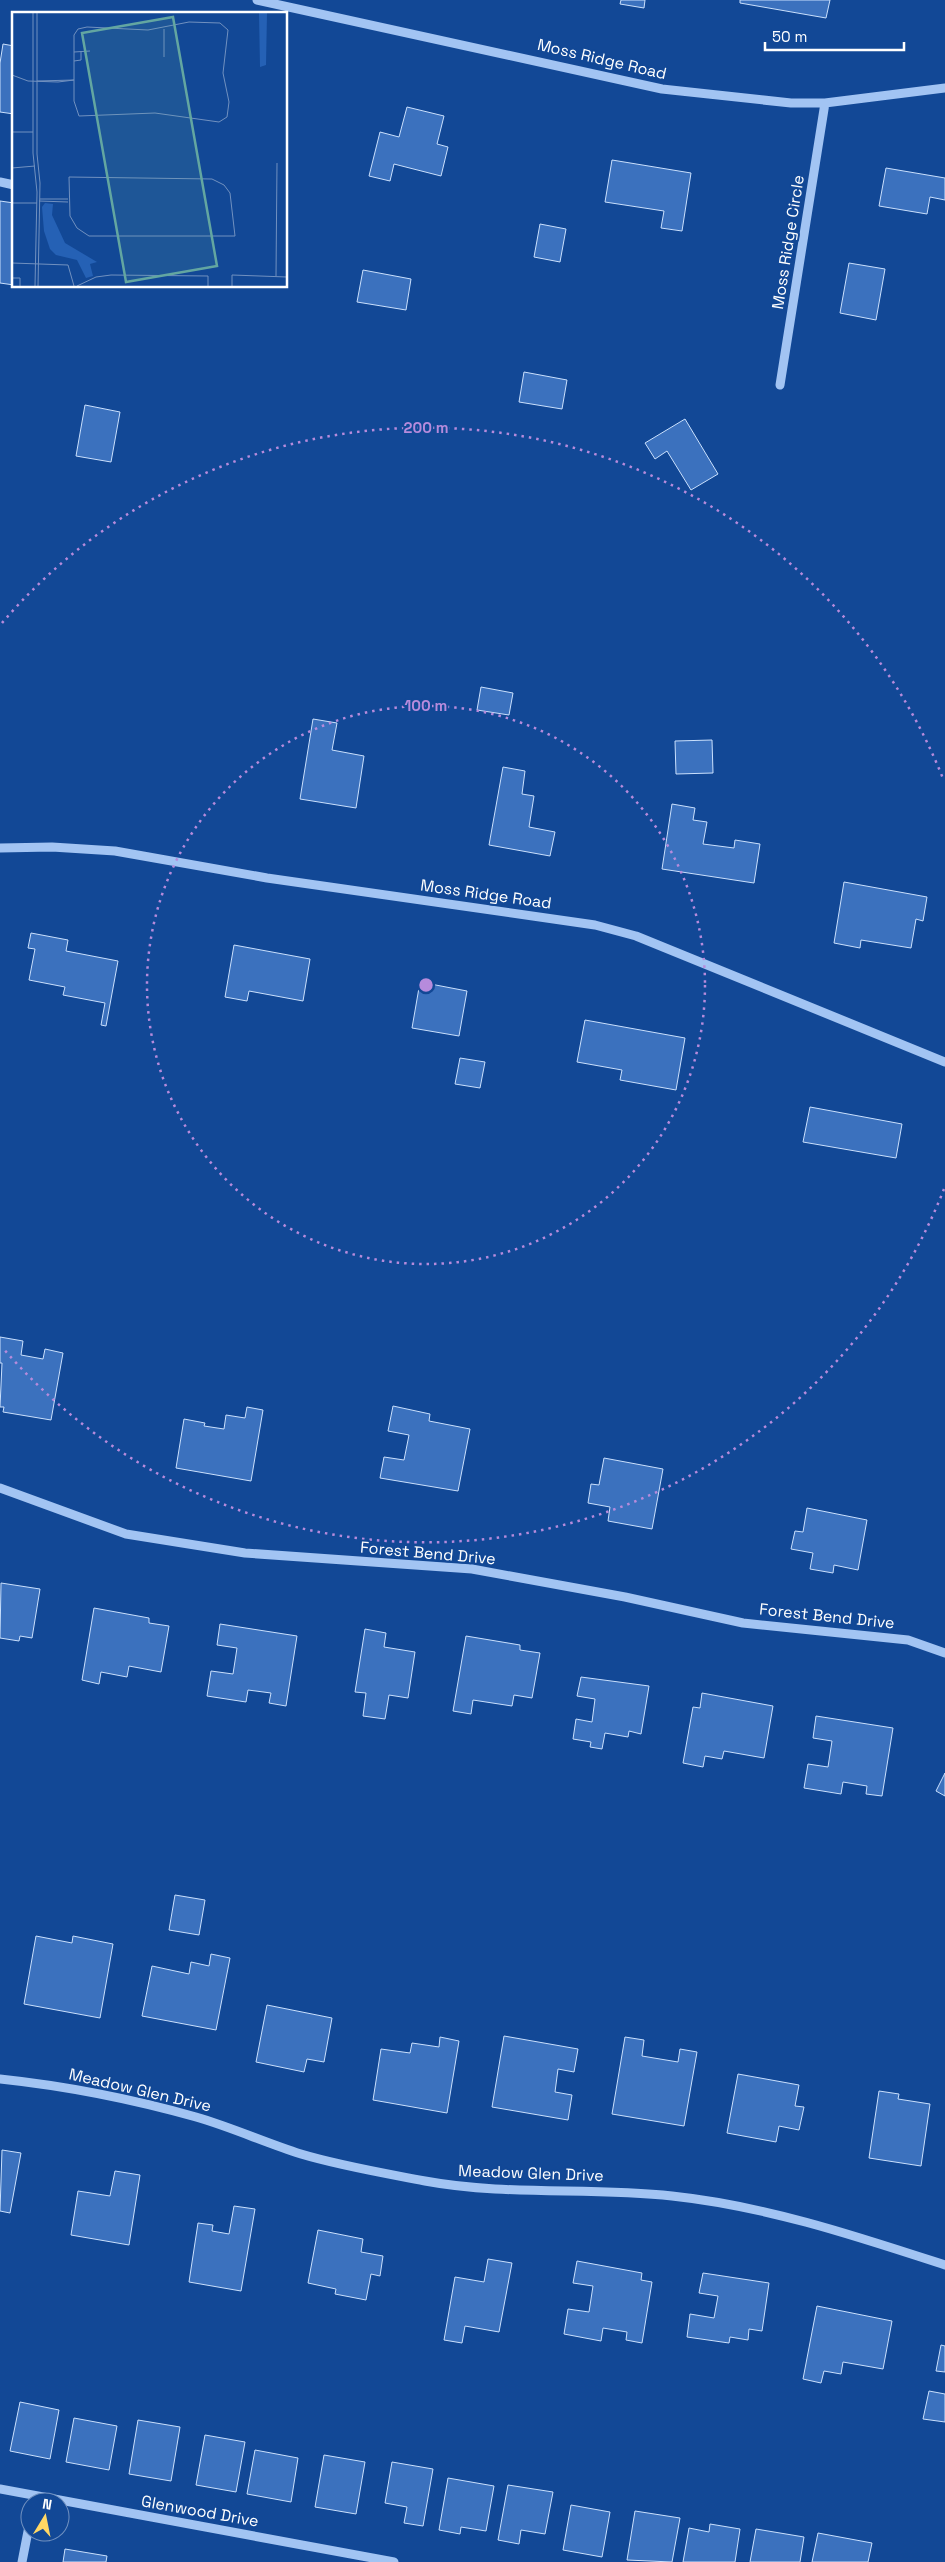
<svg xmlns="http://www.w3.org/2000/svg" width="945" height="2562" font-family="'Space Grotesk',sans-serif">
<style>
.building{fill:#3b71be;stroke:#cae0fd}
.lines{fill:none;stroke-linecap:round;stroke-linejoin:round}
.minor{stroke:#a2c4f3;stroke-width:9}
.ring{fill:none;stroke:#b68bdc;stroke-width:2.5;stroke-dasharray:2.5 5}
.labels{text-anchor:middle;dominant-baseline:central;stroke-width:4;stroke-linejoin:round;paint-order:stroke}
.street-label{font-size:16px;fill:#fff;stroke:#124896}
.inset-road{fill:none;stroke:#7191c0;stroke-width:1}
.view{fill:#63a6a1;fill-opacity:0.15;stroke:#63a6a1;stroke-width:2.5}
.inset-edge{fill:none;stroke:#fff;stroke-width:2.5}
.centre{fill:#b68bdc;stroke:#124896;stroke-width:2.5}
.ring-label{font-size:15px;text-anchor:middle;font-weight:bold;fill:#b68bdc;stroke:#124896;stroke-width:4;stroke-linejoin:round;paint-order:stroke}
</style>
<rect width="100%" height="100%" fill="#124896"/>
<path class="building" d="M 621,0 L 645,0 L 644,8 L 620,4 Z
M 740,0 L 830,0 L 826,18 L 740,3 Z
M 3,44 L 14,46 L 14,114 L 0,112 L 0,63 Z
M 407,107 L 444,116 L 437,144 L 448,147 L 441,176 L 394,164 L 390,181 L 369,176 L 380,132 L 399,137 Z
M 612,160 L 691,173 L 682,231 L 661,228 L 664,211 L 605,202 Z
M 886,168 L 945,178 L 945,200 L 930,197 L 927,214 L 879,206 Z
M 0,201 L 14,203 L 14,285 L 0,283 Z
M 540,224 L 566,229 L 560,262 L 534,257 Z
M 849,263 L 885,269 L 876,320 L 840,313 Z
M 363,270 L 411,279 L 406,310 L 357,302 Z
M 524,372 L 567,380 L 562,409 L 519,402 Z
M 85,405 L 120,412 L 111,462 L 76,456 Z
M 685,419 L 718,474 L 691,490 L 667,451 L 655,459 L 645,443 Z
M 481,687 L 513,693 L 509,715 L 477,710 Z
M 313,719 L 337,723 L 332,750 L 364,756 L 356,808 L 300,799 Z
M 712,740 L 713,773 L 676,774 L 675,741 Z
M 503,767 L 525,771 L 522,794 L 534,796 L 529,827 L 555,832 L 550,856 L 489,845 Z
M 672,804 L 695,808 L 693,820 L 707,822 L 703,844 L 734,848 L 735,840 L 760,844 L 754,883 L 662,869 Z
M 844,882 L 927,897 L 923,921 L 916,919 L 911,948 L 861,940 L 860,948 L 834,943 Z
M 31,933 L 68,940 L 66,951 L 118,961 L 106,1026 L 101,1025 L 105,1003 L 63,995 L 65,987 L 29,980 L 35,949 L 28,948 Z
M 234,945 L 310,959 L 303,1001 L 249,991 L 247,1001 L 225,997 Z
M 420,982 L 467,991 L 459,1036 L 412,1028 Z
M 585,1020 L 685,1038 L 676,1090 L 620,1080 L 622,1070 L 577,1062 Z
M 460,1058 L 485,1062 L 480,1088 L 455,1084 Z
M 810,1107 L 902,1124 L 896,1158 L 803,1142 Z
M 0,1337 L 23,1341 L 21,1355 L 43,1359 L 45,1349 L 63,1353 L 51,1420 L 3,1412 L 4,1407 L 0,1407 L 2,1363 L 0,1363 Z
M 393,1406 L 430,1414 L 429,1421 L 470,1429 L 458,1491 L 380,1478 L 384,1457 L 404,1460 L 409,1435 L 388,1431 Z
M 247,1407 L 263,1410 L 251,1481 L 176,1468 L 184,1419 L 205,1423 L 204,1426 L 224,1429 L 226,1415 L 245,1418 Z
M 604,1458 L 663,1469 L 652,1529 L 608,1521 L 610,1507 L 588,1503 L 591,1484 L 599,1485 Z
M 807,1508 L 867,1520 L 858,1570 L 834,1565 L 833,1573 L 810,1569 L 813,1553 L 791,1549 L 795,1531 L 803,1532 Z
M 1,1583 L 40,1589 L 32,1638 L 20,1636 L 19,1641 L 0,1638 Z
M 94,1608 L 149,1618 L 149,1623 L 169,1626 L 161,1672 L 129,1666 L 127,1677 L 101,1672 L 99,1684 L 82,1680 Z
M 220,1624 L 297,1636 L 286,1706 L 269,1703 L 271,1693 L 248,1690 L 246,1702 L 207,1696 L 211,1671 L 233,1674 L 237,1648 L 217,1645 Z
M 365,1629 L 386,1633 L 384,1647 L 415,1652 L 408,1698 L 389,1695 L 385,1719 L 363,1716 L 366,1693 L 355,1692 Z
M 466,1636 L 520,1645 L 520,1650 L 540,1653 L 532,1698 L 514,1695 L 512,1706 L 473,1700 L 471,1714 L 453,1711 Z
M 581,1677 L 649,1686 L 641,1734 L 629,1731 L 628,1737 L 605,1733 L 602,1749 L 590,1747 L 591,1742 L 573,1739 L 576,1719 L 592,1722 L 595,1699 L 577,1696 Z
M 702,1693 L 773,1706 L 764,1758 L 724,1751 L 722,1759 L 705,1756 L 703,1767 L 683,1763 L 693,1707 L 700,1708 Z
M 816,1716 L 893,1728 L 882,1796 L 866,1794 L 867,1786 L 843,1782 L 841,1794 L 804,1788 L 808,1764 L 828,1767 L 832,1741 L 813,1738 Z
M 945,1773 L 945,1796 L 936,1791 Z
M 175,1895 L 205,1900 L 199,1935 L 169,1930 Z
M 36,1936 L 72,1943 L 73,1936 L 113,1944 L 100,2018 L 24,2004 Z
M 211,1954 L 230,1958 L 216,2030 L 142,2016 L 152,1966 L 189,1974 L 191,1962 L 209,1966 Z
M 267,2005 L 332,2018 L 324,2062 L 307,2059 L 304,2072 L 256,2062 Z
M 504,2036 L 578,2049 L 574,2072 L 558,2069 L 555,2092 L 572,2095 L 568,2120 L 492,2107 Z
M 440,2037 L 459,2041 L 447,2113 L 373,2100 L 381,2049 L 410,2053 L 412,2043 L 439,2047 Z
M 625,2037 L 644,2040 L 642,2056 L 678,2062 L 680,2049 L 697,2052 L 684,2126 L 612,2114 Z
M 738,2074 L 799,2085 L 795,2106 L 804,2107 L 799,2130 L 779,2126 L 776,2142 L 727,2133 Z
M 879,2091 L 899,2094 L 898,2099 L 930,2104 L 921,2166 L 869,2158 Z
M 2,2150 L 21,2153 L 10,2213 L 0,2211 Z
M 115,2171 L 140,2175 L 129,2245 L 71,2235 L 78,2191 L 110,2196 Z
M 234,2206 L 255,2209 L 241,2291 L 189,2282 L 198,2223 L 213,2225 L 212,2231 L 229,2234 Z
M 318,2230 L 363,2239 L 361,2252 L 383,2256 L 380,2276 L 371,2274 L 366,2300 L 335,2294 L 336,2289 L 308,2283 Z
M 488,2259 L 512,2263 L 499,2332 L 465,2326 L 462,2343 L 444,2340 L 455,2277 L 484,2282 Z
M 577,2261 L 642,2273 L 641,2280 L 652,2282 L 642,2343 L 626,2340 L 627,2332 L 603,2328 L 601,2341 L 564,2334 L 568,2309 L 589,2312 L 593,2286 L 573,2283 Z
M 703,2273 L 769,2283 L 762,2331 L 749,2329 L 748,2340 L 730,2337 L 729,2343 L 687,2337 L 690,2314 L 714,2318 L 718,2296 L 699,2293 Z
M 817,2306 L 892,2321 L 883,2369 L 843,2362 L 841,2374 L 824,2371 L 821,2383 L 803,2379 Z
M 941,2345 L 945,2346 L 945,2372 L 936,2371 Z
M 929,2391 L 945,2394 L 945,2422 L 923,2419 Z
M 20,2402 L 59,2410 L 50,2459 L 10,2451 Z
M 74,2418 L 117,2426 L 109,2470 L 66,2462 Z
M 138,2420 L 180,2427 L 171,2481 L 129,2474 Z
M 205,2435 L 245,2442 L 236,2492 L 196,2485 Z
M 255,2450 L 298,2458 L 291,2502 L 247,2494 Z
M 324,2455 L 365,2462 L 356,2514 L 315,2507 Z
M 392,2462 L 433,2469 L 423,2526 L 404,2523 L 407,2507 L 385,2503 Z
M 448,2478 L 494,2486 L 486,2531 L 461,2527 L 460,2534 L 439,2530 Z
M 508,2485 L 553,2492 L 545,2534 L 521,2530 L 519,2544 L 498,2540 Z
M 571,2505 L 610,2512 L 602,2557 L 563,2550 Z
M 635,2511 L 680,2518 L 672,2562 L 627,2560 Z
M 710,2524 L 740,2529 L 735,2562 L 683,2562 L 689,2528 L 709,2532 Z
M 756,2529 L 804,2537 L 800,2562 L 750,2562 Z
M 818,2533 L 872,2543 L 868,2562 L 812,2562 Z
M 65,2549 L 107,2556 L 106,2562 L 63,2562 Z"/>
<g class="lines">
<path class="minor" d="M 257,0 L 662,89 L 791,103 L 825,103 L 945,88
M 0,182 L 14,185
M 780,385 L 825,103
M 0,848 L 52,847 L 115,851 L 267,878 L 595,925 L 636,936 L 945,1062
M 0,1488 L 126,1534 L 245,1553 L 472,1569 L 625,1597 L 743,1623 L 908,1640 L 945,1653
M 0,2079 C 66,2086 132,2099 196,2117 C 231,2127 266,2143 301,2154 C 341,2166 384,2173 425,2181 C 506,2196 590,2187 672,2196 C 766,2206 856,2236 945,2265
M 0,2489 L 394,2562
M 22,2562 L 30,2521"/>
</g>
<g class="ring">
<circle cx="426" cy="985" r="279"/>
<path d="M944 1189A557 557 0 0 1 2 1347M2 623A557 557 0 0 1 944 781"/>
</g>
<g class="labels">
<g class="street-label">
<text transform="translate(602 59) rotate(13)">Moss Ridge Road</text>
<text transform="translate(788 242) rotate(-81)">Moss Ridge Circle</text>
<text transform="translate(486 894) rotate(8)">Moss Ridge Road</text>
<text transform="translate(428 1553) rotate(5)">Forest Bend Drive</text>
<text transform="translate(827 1616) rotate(6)">Forest Bend Drive</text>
<text transform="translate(140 2090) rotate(13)">Meadow Glen Drive</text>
<text transform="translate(531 2173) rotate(2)">Meadow Glen Drive</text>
<text transform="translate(200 2511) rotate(10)">Glenwood Drive</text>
</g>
</g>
<g transform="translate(12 12)">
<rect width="275" height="275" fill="#124896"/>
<path d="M 247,1 L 255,1 L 254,53 L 248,55 ZM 33,191 L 41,192 L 40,203 L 53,231 L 85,250 L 78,252 L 81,264 L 74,266 L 65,248 L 44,243 L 38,237 L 32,219 L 30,195 Z" fill="#2561b5"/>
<path class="inset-road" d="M 21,1 L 21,141 L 25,180 L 23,274M 25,1 L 25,142 L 28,171 L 26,274M 177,10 L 208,11 L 216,18 L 211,61 L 217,90 L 215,105 L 207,110 L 143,101 L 67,104 L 62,89 L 62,23 L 66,17 L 75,15 L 136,18 ZM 152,17 L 152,45M 62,40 L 78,39M 62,49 L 69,48 L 69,39M 0,63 L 16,69 L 46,70 L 62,68 L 25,69M 0,120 L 21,120M 0,156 L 23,154M 57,165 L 200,167 L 212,173 L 218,181 L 223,224 L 77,224 L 65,216 L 58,204 ZM 28,187 L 56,187M 27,189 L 56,190M 0,191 L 25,191M 0,251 L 56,253 L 62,274M 264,264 L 265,151M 0,266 L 8,266 L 8,274M 65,274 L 84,265 L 99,263 L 196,264 L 196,274M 220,274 L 220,263 L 275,265"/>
<path class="view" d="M 161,5 L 205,254 L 114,270 L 70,21 Z"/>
<rect width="275" height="275" class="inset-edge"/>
</g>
<circle cx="426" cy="985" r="8" class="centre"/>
<g class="ring-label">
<text x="426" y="433">200 m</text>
<text x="426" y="711">100 m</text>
</g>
<g transform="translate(45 2517) rotate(10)"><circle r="24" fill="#124896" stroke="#7191c0"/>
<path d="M0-4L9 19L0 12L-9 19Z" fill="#ffd764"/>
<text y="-8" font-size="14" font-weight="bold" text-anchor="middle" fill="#ffffff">N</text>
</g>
<path d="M765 42v8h139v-8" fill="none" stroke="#ffffff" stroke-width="2.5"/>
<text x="772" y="42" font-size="15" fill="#ffffff" stroke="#124896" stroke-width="4" paint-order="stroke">50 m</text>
</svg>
